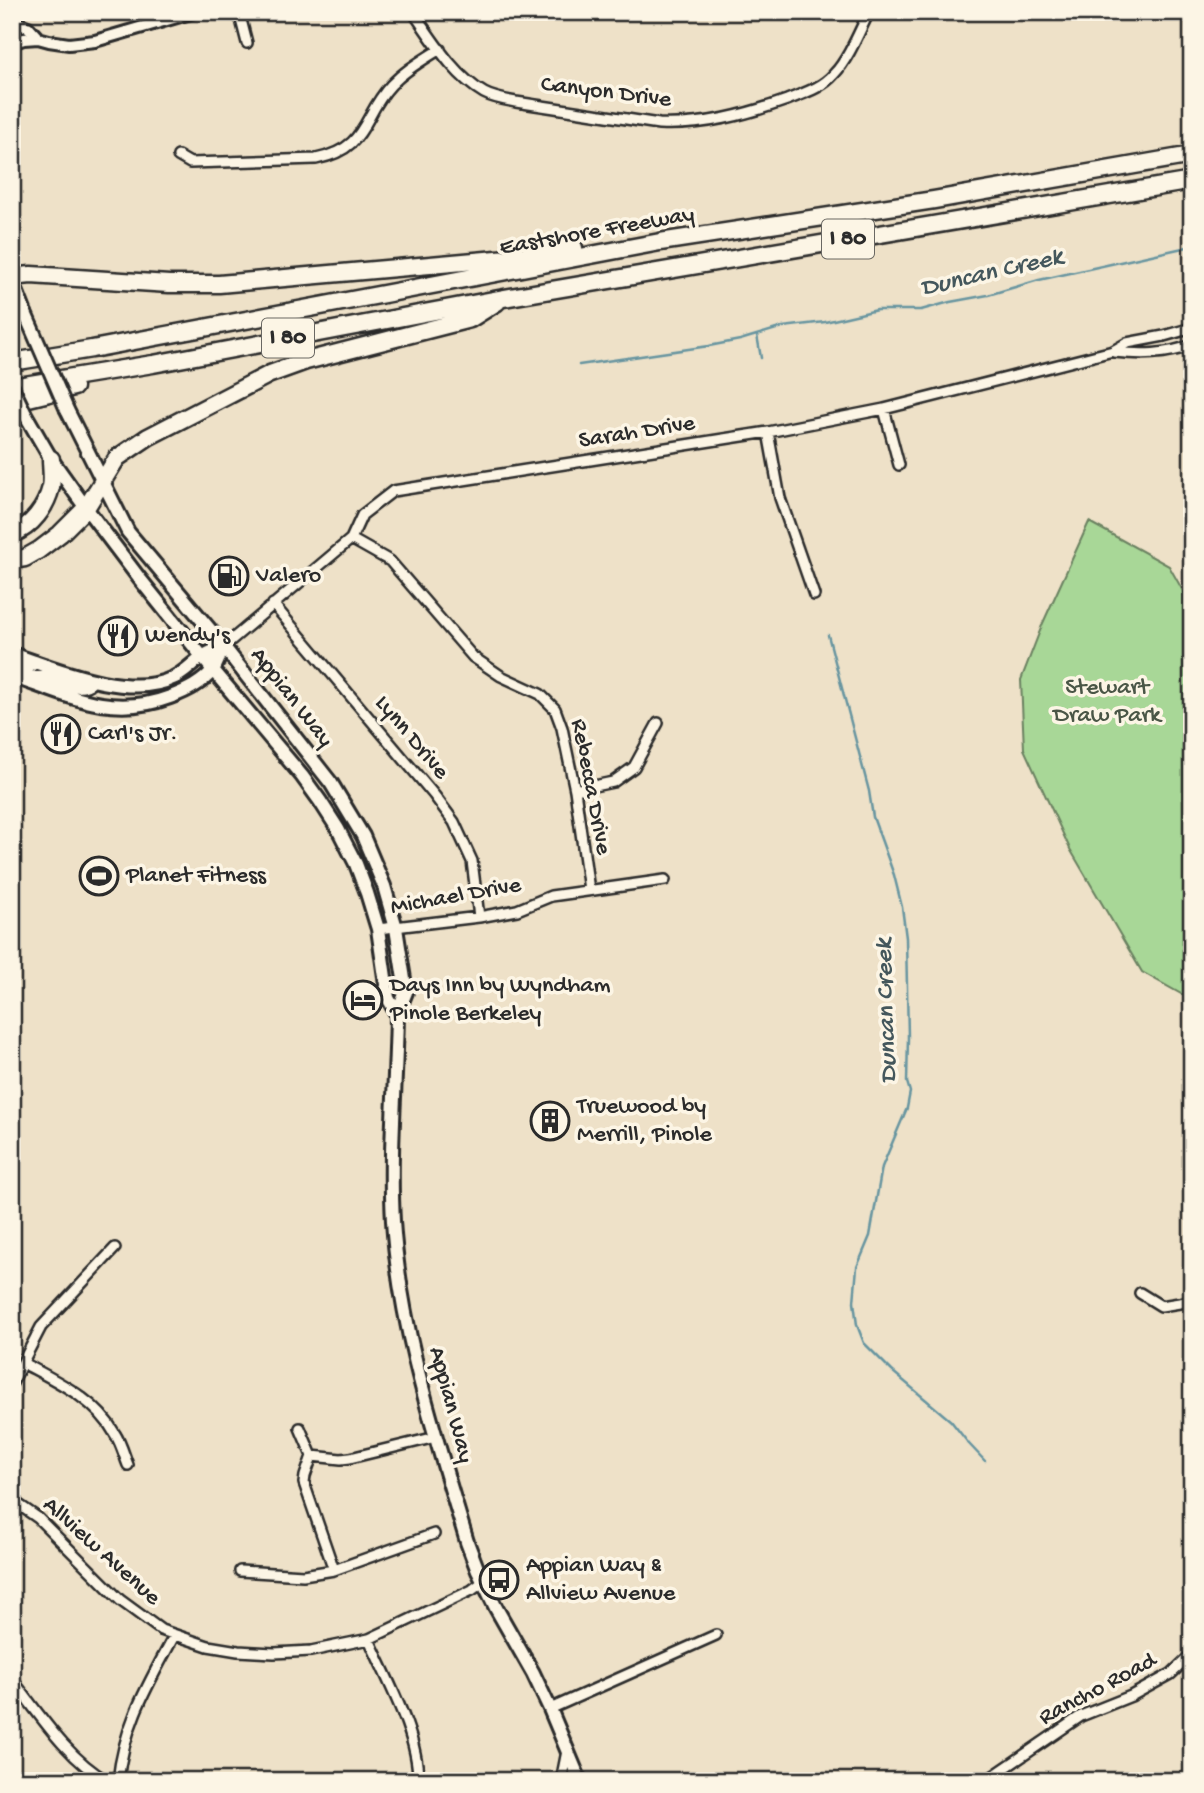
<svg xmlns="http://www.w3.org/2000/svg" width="1204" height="1793" font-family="'Gochi Hand',sans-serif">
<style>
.green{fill:#a8d797;stroke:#6a8161;stroke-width:2}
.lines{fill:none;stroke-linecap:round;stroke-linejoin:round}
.stream{stroke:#6795a0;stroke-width:2.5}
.minor-casing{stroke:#2b2b2b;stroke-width:14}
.tertiary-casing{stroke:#2b2b2b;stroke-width:16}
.secondary-casing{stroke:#2b2b2b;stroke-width:18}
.motorway-casing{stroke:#2b2b2b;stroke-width:21}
.minor{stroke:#fcf5e5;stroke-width:9}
.tertiary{stroke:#fcf5e5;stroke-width:10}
.secondary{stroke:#fcf5e5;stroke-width:12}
.motorway{stroke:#fcf5e5;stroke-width:16}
.secondary-bridge-casing{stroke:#2b2b2b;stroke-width:18;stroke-linecap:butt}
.secondary-bridge{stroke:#fcf5e5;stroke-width:12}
.labels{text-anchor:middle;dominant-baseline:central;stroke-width:7;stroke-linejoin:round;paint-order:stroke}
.shield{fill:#fcf5e5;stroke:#6a6863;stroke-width:2}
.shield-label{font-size:23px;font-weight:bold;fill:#2b2b2b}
.street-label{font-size:24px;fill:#2b2b2b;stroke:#fcf5e5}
.poi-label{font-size:24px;fill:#2b2b2b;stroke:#fcf5e5;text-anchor:start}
.park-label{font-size:24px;fill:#4a5646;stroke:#fcf5e5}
.water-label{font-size:26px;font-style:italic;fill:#44575c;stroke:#fcf5e5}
</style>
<rect width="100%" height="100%" fill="#eee1c8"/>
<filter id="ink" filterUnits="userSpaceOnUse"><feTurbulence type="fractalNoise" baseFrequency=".0143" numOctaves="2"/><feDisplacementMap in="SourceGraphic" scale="14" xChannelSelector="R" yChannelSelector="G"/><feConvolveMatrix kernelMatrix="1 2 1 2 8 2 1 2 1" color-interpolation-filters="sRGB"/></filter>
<g filter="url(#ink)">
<path class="green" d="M 1089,522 L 1169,566 L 1192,607 L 1192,1000 L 1142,972 L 1070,849 L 1024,749 L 1021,680 L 1043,623 Z"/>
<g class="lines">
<path class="stream" d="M 757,335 L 761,358
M 579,365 L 709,346 L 740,340 L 783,327 L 825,322 L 877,310 L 921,310 L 950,302 L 988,295 L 1039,280 L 1192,246
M 828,635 L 869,791 L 873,817 L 894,875 L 902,907 L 906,938 L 908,1037 L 907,1082 L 910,1092 L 907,1108 L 882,1167 L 870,1236 L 857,1267 L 854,1302 L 857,1325 L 864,1343 L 892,1371 L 951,1421 L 969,1444 L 985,1461"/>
<defs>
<path id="minor" d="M 239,12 L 247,43
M 413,12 C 433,40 453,75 484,93 C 493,98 505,100 516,102 L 659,124 C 703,126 745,115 787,100 C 804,93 822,88 834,74 C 848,60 860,30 869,12
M 178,156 L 190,163 L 316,159 C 369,148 361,117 391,85 C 405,70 423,60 440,49
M 1114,352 C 1141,355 1166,355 1192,345
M 884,409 L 899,465
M 768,432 L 780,498 L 814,595
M 351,539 L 390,561 L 473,657 L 501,676 L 540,694 L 555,709 L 562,728 L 575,790 L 589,890
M 273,604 L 434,795 L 454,822 L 472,861 L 479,917
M 223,647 L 351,539 L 362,515 L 393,491 L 768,432 L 884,409 L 1113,351 L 1127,343 L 1164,336 L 1192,328
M 575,790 L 613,782 L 634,767 L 658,723
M 378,929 L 479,917 L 517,910 L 551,896 L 665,880
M 1140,1293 L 1161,1306 L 1192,1301
M 23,1363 C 56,1381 96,1399 115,1434 C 121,1443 124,1455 128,1465
M 12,1383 L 41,1327 L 115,1248
M 300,1428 L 312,1456
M 12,1500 L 38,1518 L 120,1600 L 161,1630 L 208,1646 L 238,1651 L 274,1653 L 311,1651 L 369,1639 L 472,1590 L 483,1582
M 434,1534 L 334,1570 L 304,1483 L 305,1476 L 312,1456 L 341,1459 L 350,1458 L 436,1437
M 240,1571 L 303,1575 L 334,1570
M 369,1639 C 387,1680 419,1736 418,1781
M 12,1679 C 40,1715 67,1758 107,1781
M 550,1709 L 716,1635
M 118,1781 C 124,1724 148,1685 174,1636
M 561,1781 L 567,1751
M 986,1781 L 1081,1716 L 1131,1696 L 1171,1674 L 1192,1654"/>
<path id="tertiary" d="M 12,21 L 28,27 L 38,38
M 12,43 L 24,39 L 38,38 L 49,41 L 69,44 L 95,41 L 194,12"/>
<path id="secondary" d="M 12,280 L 25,313
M 67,410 L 128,532 L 212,632 L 331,783 L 363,836 L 384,886 L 396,928 L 406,992 L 397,1014 C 396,1083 389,1152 393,1221 C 400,1331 436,1437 467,1542 L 478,1571 L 496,1608 L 533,1673 L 550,1709 L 580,1781
M 25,414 L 51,459 L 86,508 L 139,578 L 213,670 L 302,776 L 320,801 L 338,829 L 356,864 L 367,893 L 378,929 L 388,998 L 397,1014
M 12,654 C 56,669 129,700 173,678 C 183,674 191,665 199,659 C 206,654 215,650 223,647
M 12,666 L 27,668 L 35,662
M 12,676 C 67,695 112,719 170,697 C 184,692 202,683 212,671 C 217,665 220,654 223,647
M 23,680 C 30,678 38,676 45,677 C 61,679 78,694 93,680"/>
<path id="motorway" d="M 12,277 L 31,275 L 169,284 L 219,284 L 508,258 L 574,248
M 12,362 L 92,349 L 660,242 L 934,200 L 1192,155
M 12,387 L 153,364 L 504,298 L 1192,181
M 12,402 L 74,387
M 12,534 C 32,527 46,507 51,487 C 53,479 51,468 51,459
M 12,560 L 25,558 L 39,550 L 60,534 L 86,508 L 117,458 L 148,437 L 270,374 L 306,361 L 470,319 L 497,302"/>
</defs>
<use href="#minor" class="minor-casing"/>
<use href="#tertiary" class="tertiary-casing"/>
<use href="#secondary" class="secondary-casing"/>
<use href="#motorway" class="motorway-casing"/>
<use href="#minor" class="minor"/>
<use href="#tertiary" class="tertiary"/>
<use href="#secondary" class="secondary"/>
<use href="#motorway" class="motorway"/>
<defs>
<path id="secondary-bridge" d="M 25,313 L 67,410
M 12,387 L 25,414"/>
</defs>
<use href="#secondary-bridge" class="secondary-bridge-casing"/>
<use href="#secondary-bridge" class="secondary-bridge"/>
</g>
</g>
<defs>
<symbol id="fuel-ring" viewBox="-11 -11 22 22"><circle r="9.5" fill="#fcf5e5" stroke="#2b2b2b" stroke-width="1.5"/><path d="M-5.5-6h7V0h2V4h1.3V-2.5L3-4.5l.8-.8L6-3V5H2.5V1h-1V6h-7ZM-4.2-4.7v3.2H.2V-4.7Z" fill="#2b2b2b"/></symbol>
<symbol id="restaurant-ring" viewBox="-11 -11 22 22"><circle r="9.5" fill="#fcf5e5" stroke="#2b2b2b" stroke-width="1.5"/><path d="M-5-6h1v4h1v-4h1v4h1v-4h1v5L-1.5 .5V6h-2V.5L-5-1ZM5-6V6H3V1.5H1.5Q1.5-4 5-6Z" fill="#2b2b2b"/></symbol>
<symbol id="stadium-ring" viewBox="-11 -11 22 22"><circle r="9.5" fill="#fcf5e5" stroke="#2b2b2b" stroke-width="1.5"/><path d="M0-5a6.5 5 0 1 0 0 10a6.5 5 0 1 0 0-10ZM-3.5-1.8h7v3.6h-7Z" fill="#2b2b2b"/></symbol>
<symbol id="hotel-ring" viewBox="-11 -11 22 22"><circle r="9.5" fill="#fcf5e5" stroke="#2b2b2b" stroke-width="1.5"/><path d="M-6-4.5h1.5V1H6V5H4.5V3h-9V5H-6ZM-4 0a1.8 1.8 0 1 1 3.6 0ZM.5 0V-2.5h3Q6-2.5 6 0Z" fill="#2b2b2b"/></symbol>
<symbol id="building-ring" viewBox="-11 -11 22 22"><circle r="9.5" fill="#fcf5e5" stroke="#2b2b2b" stroke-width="1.5"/><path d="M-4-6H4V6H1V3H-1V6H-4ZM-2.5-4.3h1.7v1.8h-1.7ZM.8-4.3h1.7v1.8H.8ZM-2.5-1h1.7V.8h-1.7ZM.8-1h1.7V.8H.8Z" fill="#2b2b2b"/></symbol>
<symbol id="bus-ring" viewBox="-11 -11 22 22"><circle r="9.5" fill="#fcf5e5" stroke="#2b2b2b" stroke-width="1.5"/><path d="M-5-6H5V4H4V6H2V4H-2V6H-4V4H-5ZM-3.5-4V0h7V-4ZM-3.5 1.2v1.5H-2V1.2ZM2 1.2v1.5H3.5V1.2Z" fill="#2b2b2b"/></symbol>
</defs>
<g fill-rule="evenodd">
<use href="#fuel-ring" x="207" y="554" width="44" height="44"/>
<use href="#restaurant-ring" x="96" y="614" width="44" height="44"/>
<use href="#restaurant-ring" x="39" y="712" width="44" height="44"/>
<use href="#stadium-ring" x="77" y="854" width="44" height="44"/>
<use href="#hotel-ring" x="341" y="978" width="44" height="44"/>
<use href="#building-ring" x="528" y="1099" width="44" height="44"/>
<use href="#bus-ring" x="477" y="1558" width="44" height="44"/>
</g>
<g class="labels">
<g class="shield">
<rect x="822" y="219.5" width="52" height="39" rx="5"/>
<rect x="262" y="318.5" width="52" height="39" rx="5"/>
</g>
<g class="shield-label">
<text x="848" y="239">I 80</text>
<text x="288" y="338">I 80</text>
</g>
<g class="street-label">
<text transform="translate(606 93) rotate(7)">Canyon Drive</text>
<text transform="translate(597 232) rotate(-10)">Eastshore Freeway</text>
<text transform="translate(637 433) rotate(-9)">Sarah Drive</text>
<text transform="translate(291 698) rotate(52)">Appian Way</text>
<text transform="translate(411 738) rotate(50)">Lynn Drive</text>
<text transform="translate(590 787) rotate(79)">Rebecca Drive</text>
<text transform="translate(456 897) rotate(-10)">Michael Drive</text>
<text transform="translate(450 1405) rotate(75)">Appian Way</text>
<text transform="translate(101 1552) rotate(42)">Allview Avenue</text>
<text transform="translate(1098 1690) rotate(-28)">Rancho Road</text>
</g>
<g class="poi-label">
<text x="256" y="576">Valero</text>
<text x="145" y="636">Wendy's</text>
<text x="88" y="734">Carl's Jr.</text>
<text x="126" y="876">Planet Fitness</text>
<text x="390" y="986">Days Inn by Wyndham<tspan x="390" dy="28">Pinole Berkeley</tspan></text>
<text x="577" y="1107">Truewood by<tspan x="577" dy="28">Merrill, Pinole</tspan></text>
<text x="526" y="1566">Appian Way &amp;<tspan x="526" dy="28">Allview Avenue</tspan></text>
</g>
<g class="park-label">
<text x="1107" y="688">Stewart<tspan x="1107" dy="28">Draw Park</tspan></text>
</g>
<g class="water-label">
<text transform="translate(992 274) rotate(-13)">Duncan Creek</text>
<text transform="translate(888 1011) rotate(-92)">Duncan Creek</text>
</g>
</g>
<rect width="1204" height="1793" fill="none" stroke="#fcf5e5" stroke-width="42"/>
<rect x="21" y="21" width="1162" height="1751" fill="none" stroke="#2b2b2b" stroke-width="2.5" filter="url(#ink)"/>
</svg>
